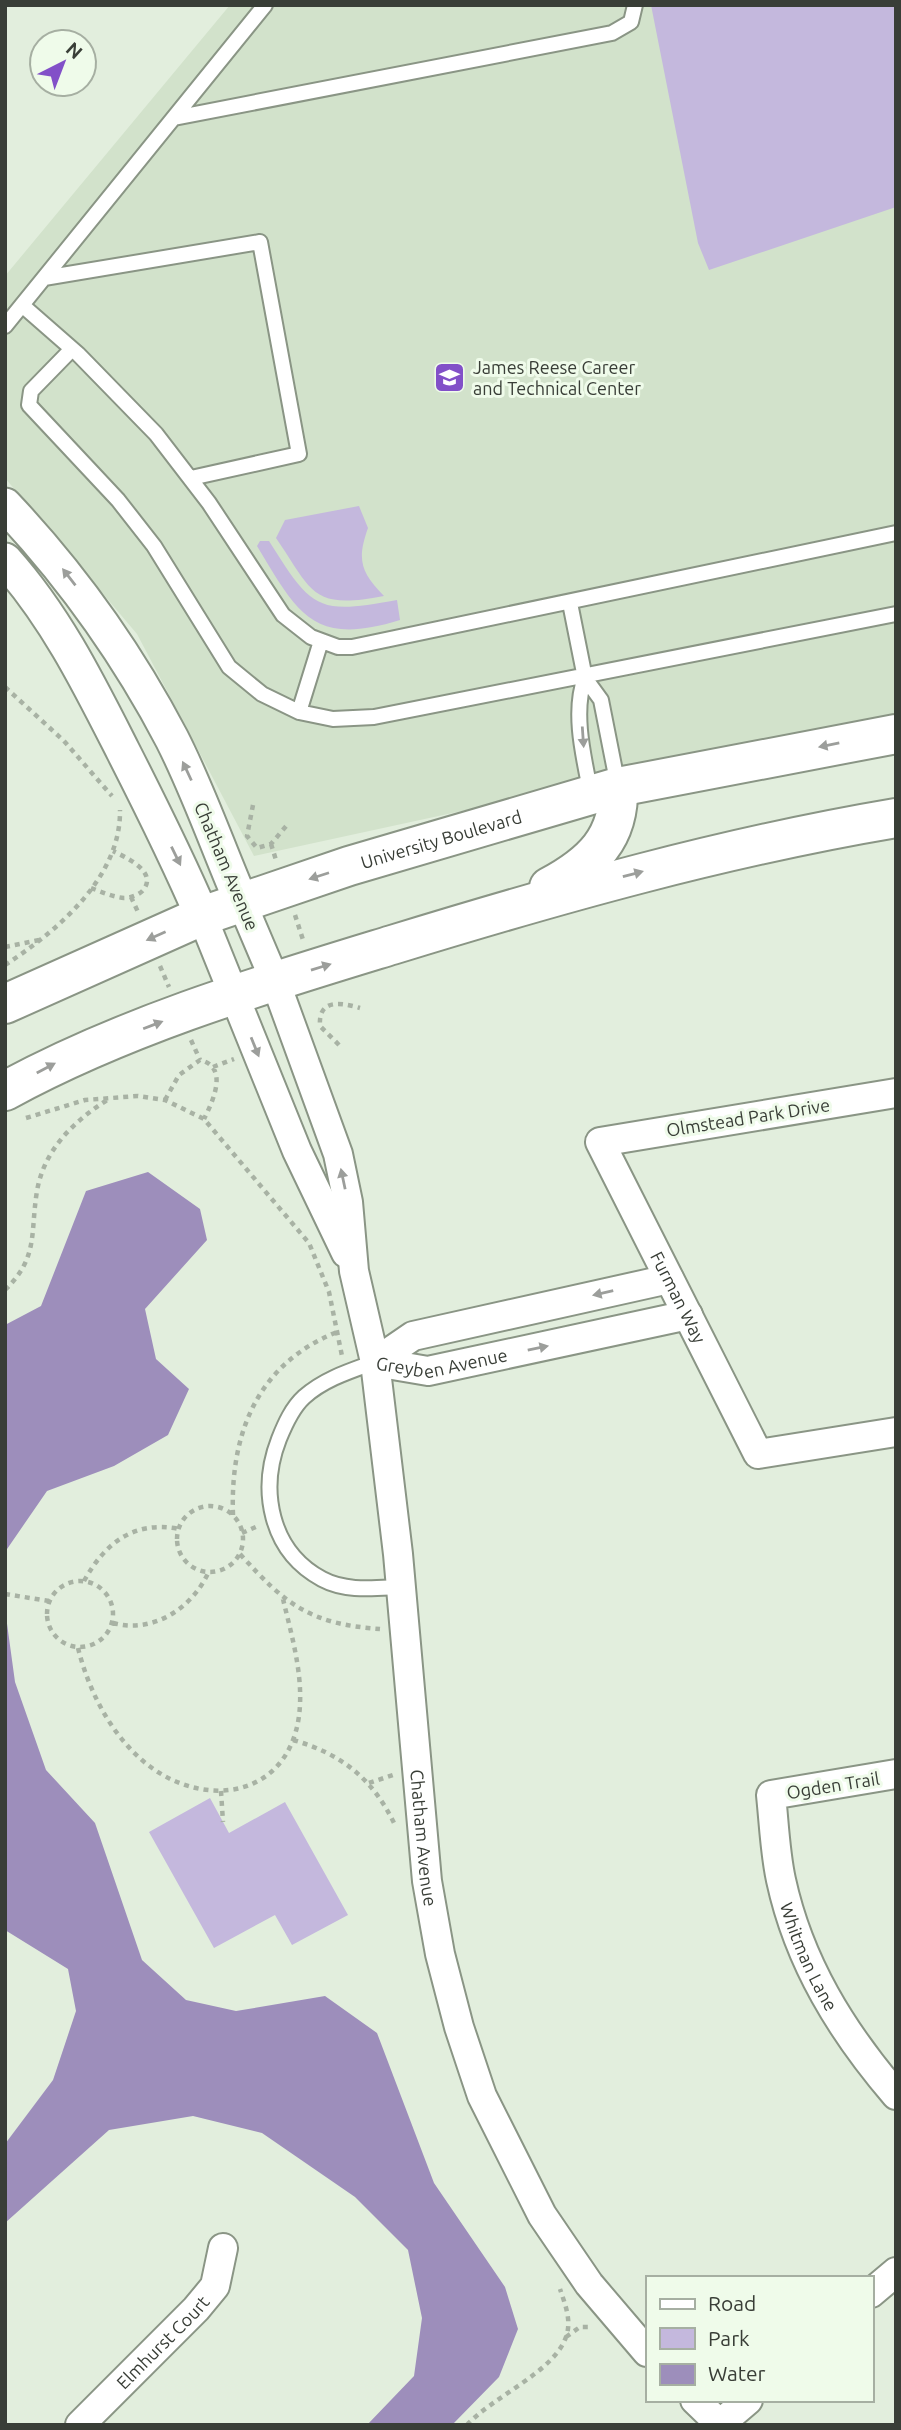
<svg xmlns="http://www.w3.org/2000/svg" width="901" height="2430" font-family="Ubuntu,sans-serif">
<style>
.built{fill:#d2e2cb}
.green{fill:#c4b8dd}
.water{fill:#9d8ebb}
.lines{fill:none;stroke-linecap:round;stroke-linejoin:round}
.service-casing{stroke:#8a9585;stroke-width:18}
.minor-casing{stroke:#8a9585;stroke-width:32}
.tertiary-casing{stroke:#8a9585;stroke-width:37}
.secondary-casing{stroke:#8a9585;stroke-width:42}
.path{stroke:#a8b2a4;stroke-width:4.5;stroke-dasharray:5 5;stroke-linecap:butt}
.service{stroke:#fff;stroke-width:14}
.minor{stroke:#fff;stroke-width:28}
.tertiary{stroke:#fff;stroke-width:33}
.secondary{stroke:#fff;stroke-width:38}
.oneway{fill:#9c9e9b}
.labels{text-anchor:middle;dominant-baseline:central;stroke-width:6;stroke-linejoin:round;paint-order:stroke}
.poi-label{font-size:18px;fill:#393e37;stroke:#effbea;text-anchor:start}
.street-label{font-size:18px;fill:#393e37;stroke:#effbea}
</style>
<rect width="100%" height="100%" fill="#e2eedd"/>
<path class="built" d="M 230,5 L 896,5 L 896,717 L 254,856 L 137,634 L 5,478 L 5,276 Z"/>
<path class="green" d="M 651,5 L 896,5 L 896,207 L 709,270 L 698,243 Z
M 359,506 L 368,528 C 357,559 360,572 384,596 C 311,610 313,592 276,538 L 285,520 Z
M 260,541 L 269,541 C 312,609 316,615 397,600 L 400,620 C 313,647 298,614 257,546 Z
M 210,1798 L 229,1833 L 285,1802 L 348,1915 L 292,1945 L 275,1915 L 214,1948 L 149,1832 Z"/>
<path class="water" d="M 148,1172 L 200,1209 L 207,1240 L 145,1309 L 156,1359 L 189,1389 L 168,1435 L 114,1466 L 47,1491 L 5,1552 L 5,1325 L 41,1306 L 86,1191 Z
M 5,1609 L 15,1682 L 46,1770 L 95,1823 L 142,1960 L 186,2000 L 236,2011 L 325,1996 L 377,2033 L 434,2183 L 505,2287 L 518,2329 L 499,2377 L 452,2425 L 367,2425 L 414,2376 L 422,2318 L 408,2250 L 355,2197 L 262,2133 L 193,2116 L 109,2130 L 5,2223 L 5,2144 L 53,2080 L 76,2011 L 68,1969 L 5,1930 Z"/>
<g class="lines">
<defs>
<path id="service" d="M 174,118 L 612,33 L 631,22 L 635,5
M 44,278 L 260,242 L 299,454 L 191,478
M 22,305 L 265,5
M 5,326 L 22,305 L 78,354 L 156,434 L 209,503 L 283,615 L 311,637 L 338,647 L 352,647 L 896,533
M 72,349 L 31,391 L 29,405 L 118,500 L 154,546 L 229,667 L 262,694 L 299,712 L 333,719 L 374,717 L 896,614
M 570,603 L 585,678 L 601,700 L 618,786
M 585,678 C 572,712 584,759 591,794
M 299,712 L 321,641
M 375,1362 C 350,1371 324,1379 304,1397 C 292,1408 285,1424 279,1439 C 259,1490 270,1551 322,1579 C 346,1592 375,1588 401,1587"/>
<g id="minor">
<path id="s1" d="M 241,901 L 275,981 L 338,1154 L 348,1202 L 354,1271 L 375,1362 L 398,1554 L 427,1881 L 440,1954 L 459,2027 L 482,2096 L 542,2215 L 589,2284 L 647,2352"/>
<path d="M 202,916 L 297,1151 L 346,1253"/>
<path id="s2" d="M 896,1093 L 600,1142 L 758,1454 L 896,1432"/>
<path id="s3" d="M 375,1362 L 428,1371 L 688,1315"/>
<path d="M 375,1362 L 413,1336 L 669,1279"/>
<path id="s4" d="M 896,1774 L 771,1795 C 774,1823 775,1853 781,1880 C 799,1963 842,2032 896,2095"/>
<path d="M 871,2293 L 896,2272"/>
<path d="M 695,2400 L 721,2425"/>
<path d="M 720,2424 L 748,2400"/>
<path id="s5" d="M 80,2425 L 196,2309 L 215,2286 L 223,2248"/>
</g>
<path id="tertiary" d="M 5,505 C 72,576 127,653 172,739 C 199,792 218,848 241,901
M 5,560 C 56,617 89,684 123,751 C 151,806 178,860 202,916"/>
<g id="secondary">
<path d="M 549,887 C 592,864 620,838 618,787"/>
<path id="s6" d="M 5,1004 L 202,916 L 349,866 L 618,787 L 896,734"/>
<path d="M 5,1091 C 126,1025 261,985 392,945 C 558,894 724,847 896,818"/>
</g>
</defs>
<use href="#service" class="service-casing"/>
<use href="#minor" class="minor-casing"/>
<use href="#tertiary" class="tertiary-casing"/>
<use href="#secondary" class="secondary-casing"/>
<path class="path" d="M 5,687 L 64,741 L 112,796
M 253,805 L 247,836 L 257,848 L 271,844 L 287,825
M 271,844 L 276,860
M 91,888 C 102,892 113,897 124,898 C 130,898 140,895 144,889 C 157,871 125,857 113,851
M 131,897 L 138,912
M 295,915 L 304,943
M 5,947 L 39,940
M 5,965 C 57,931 121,878 120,810
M 160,966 L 169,987
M 191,1040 L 200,1060
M 339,1045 L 320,1026 C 318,999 340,1002 360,1008
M 213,1067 L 234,1059
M 165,1100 L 179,1075 L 200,1060 C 229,1067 213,1101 204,1119
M 26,1118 L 85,1100 L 138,1096 L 165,1100 L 204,1119 L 309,1243 L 329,1292 L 342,1356
M 5,1290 C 39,1257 30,1233 37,1191 C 44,1150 73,1122 107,1100
M177 1539a33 33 0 1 1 66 0a33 33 0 1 1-66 0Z
M 233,1515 C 230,1434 257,1364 337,1332
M 242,1533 L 258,1526
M 240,1554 C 286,1605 310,1624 380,1629
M47 1614a33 33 0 1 1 66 0a33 33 0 1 1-66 0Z
M 84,1581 C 105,1543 134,1520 179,1529
M 5,1594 L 49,1601
M 113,1623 C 153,1634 193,1608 209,1571
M 78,1648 C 89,1692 112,1737 148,1765 C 206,1810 288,1797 299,1716 C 304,1677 292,1637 283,1599
M 293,1740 C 342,1754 373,1779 395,1825
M 369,1783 L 393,1775
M 221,1791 L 223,1822
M 566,2337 L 580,2327 L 592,2327
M 467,2425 C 492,2397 554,2372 566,2337 C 572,2321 565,2304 560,2289"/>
<use href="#service" class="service"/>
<use href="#minor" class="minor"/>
<use href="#tertiary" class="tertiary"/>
<use href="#secondary" class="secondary"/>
</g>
<defs><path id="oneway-solid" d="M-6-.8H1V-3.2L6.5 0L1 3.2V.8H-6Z" transform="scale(1.75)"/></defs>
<g class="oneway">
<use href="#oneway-solid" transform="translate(69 577) rotate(-128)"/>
<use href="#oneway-solid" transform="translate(583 737) rotate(86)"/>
<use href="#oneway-solid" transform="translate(829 745) rotate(169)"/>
<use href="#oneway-solid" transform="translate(187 771) rotate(-115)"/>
<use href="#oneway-solid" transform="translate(176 856) rotate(64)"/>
<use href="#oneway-solid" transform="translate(633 874) rotate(-15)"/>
<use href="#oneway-solid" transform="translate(319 876) rotate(162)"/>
<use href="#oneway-solid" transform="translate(156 936) rotate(156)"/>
<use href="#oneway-solid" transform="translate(321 967) rotate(-17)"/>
<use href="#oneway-solid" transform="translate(153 1025) rotate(-21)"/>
<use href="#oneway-solid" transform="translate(255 1047) rotate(68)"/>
<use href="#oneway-solid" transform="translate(46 1068) rotate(-28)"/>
<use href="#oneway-solid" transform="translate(343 1179) rotate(-102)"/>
<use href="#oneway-solid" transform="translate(603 1293) rotate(167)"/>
<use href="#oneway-solid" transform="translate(538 1348) rotate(-12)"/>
</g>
<defs>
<symbol id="school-square" viewBox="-11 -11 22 22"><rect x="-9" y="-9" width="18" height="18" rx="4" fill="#8250c8" stroke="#effbea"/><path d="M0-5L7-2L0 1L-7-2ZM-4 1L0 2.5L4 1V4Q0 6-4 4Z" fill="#fff"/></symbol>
</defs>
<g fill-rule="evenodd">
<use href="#school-square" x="432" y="360" width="35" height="35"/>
</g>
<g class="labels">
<g class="poi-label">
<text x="473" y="367">James Reese Career<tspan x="473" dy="21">and Technical Center</tspan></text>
</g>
<g class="street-label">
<text stroke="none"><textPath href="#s6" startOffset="467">University Boulevard</textPath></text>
<text transform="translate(227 866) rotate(67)">Chatham Avenue</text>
<text transform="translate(748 1117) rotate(-9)">Olmstead Park Drive</text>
<text stroke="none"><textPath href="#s2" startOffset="474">Furman Way</textPath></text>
<text stroke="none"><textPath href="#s3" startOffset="68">Greyben Avenue</textPath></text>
<text transform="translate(833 1785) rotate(-9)">Ogden Trail</text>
<text stroke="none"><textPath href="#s1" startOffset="961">Chatham Avenue</textPath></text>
<text stroke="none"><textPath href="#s4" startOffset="294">Whitman Lane</textPath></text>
<text stroke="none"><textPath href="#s5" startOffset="117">Elmhurst Court</textPath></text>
</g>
</g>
<rect width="901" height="2430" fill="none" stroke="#393e37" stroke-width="14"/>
<rect x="646" y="2276" width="228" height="126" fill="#effbea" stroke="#a6afa2" stroke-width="2"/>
<rect x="660" y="2299" width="35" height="10" fill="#ffffff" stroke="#a6afa2" stroke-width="2"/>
<text x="708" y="2311" font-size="21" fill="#393e37">Road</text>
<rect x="660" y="2328" width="35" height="21" fill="#c4b8dd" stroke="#a6afa2" stroke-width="2"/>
<text x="708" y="2346" font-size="21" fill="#393e37">Park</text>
<rect x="660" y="2364" width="35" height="21" fill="#9d8ebb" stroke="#a6afa2" stroke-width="2"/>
<text x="708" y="2381" font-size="21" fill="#393e37">Water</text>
<g transform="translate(63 63) rotate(42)"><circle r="33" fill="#effbea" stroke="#a6afa2" stroke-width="2"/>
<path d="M0-5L12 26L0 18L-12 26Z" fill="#8250c8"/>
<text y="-10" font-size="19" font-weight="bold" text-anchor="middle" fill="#393e37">N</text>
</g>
</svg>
